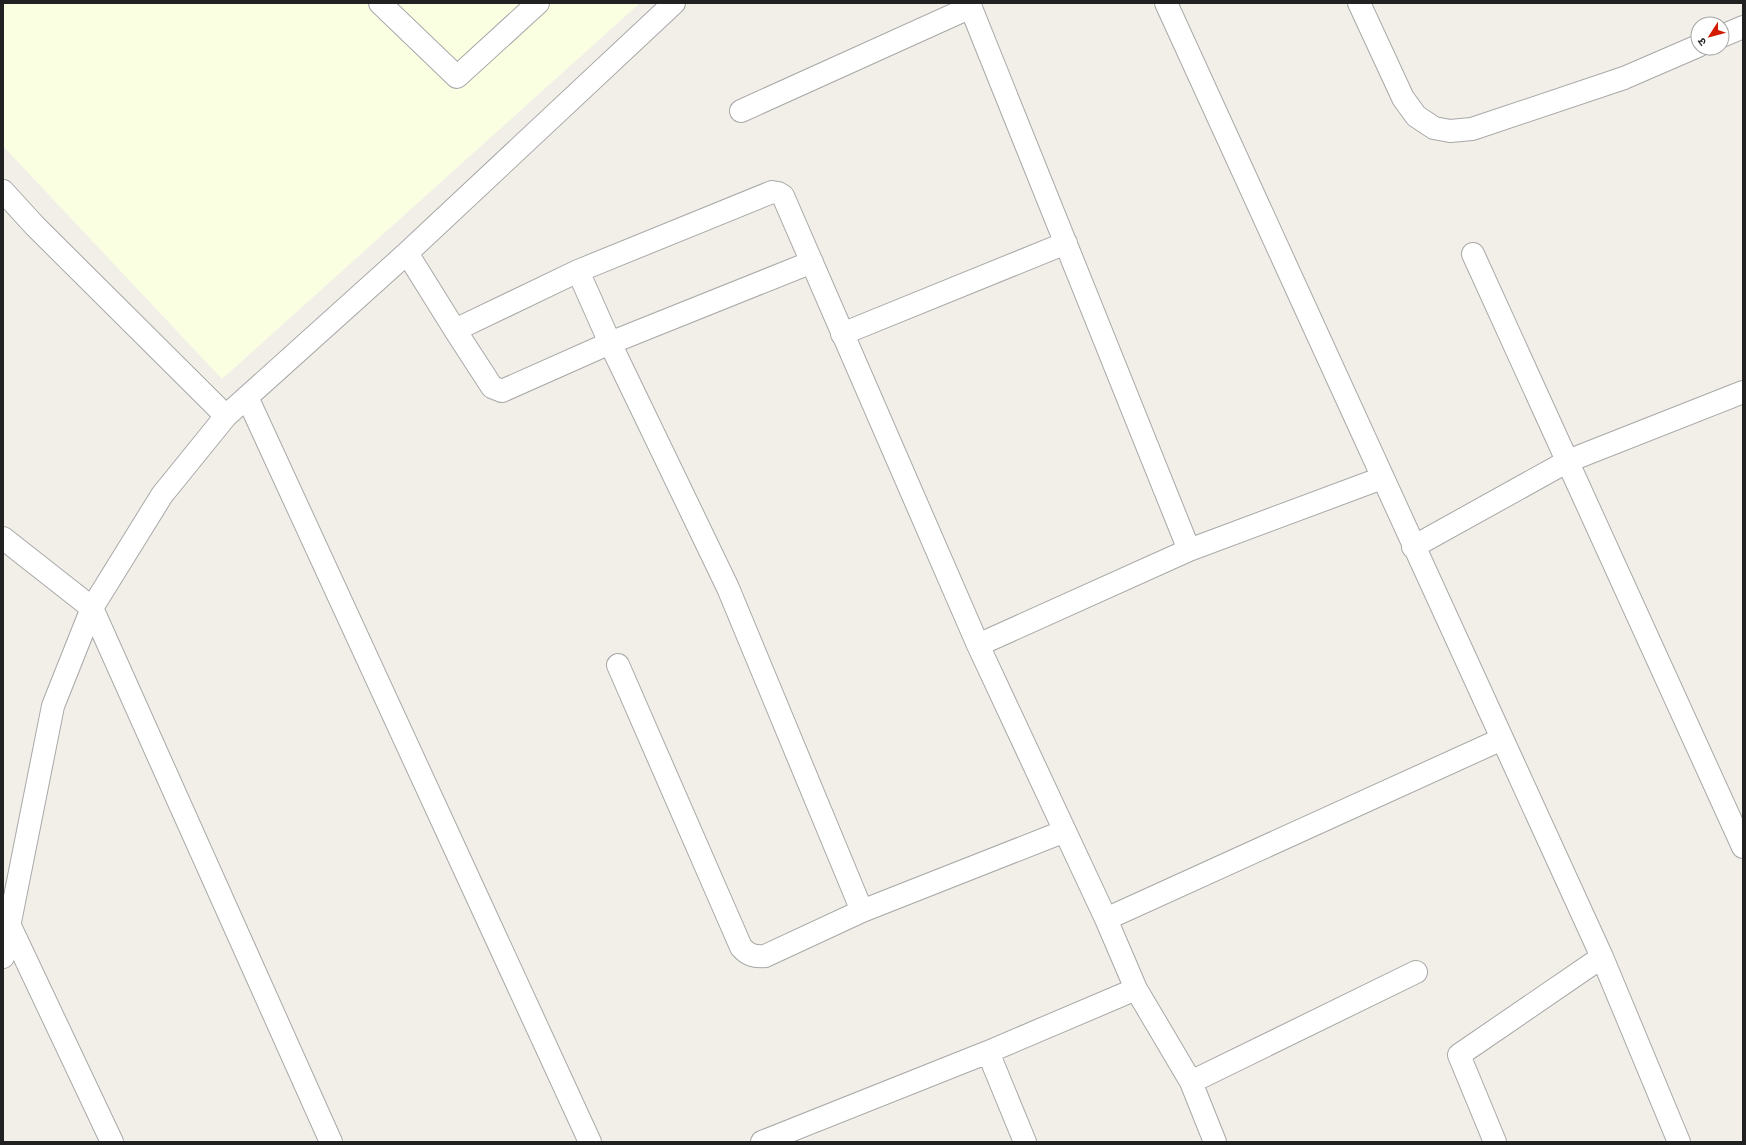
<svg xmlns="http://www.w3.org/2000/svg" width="1746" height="1145" font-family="'Open Sans','Noto Sans Devanagari',sans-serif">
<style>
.education{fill:#fbffe2}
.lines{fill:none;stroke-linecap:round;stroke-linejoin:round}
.street-casing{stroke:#a8a8a8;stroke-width:24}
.street{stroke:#fff;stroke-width:22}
</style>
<rect width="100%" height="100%" fill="#f1efe7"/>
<path class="education" d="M 3,3 L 640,3 L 222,379 L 3,146 Z"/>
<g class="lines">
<defs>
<path id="street" d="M 380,3 L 457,77 L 538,3
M 969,3 L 1189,550
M 1166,3 L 1602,957 L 1459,1055 L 1495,1142
M 1359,3 L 1403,98 L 1416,116 L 1434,128 L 1450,131 L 1472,129 L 1624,78 L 1698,46
M 1722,36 L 1743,27
M 741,111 L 971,7
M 3,191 L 35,226 L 226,416
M 407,253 L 455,330 L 578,271 L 772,192 L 778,193 L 783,196 L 978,645 L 1106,919 L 1136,989 L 1191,1082 L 1215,1142
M 1473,254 L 1743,847
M 578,271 L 610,343 L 728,588 L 862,911
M 455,330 L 492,387 L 502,391 L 610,343 L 812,262
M 842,334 L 1066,243
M 247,397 L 590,1142
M 3,538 L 92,608 L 331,1142
M 1413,547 L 1568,461 L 1743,392
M 978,645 L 1189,550 L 1382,478
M 618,665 L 741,947 C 748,955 754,957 765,956 L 862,911 L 1065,831
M 1106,919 L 1502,739
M 9,924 L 112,1142
M 3,957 L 53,706 L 92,608 L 162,495 L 226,416 L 407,253 L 674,3
M 1602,957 L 1679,1142
M 988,1052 L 1025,1142
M 1191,1082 L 1416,972
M 762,1142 L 988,1052 L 1136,989"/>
</defs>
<use href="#street" class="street-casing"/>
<use href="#street" class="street"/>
</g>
<rect width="1746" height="1145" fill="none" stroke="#212121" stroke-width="8"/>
<g transform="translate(1710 36) rotate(234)"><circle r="19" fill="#ffffff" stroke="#a6a6a6"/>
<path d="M0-3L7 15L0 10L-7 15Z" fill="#d11a00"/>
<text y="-6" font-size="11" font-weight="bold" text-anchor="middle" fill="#212121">उ</text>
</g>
</svg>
